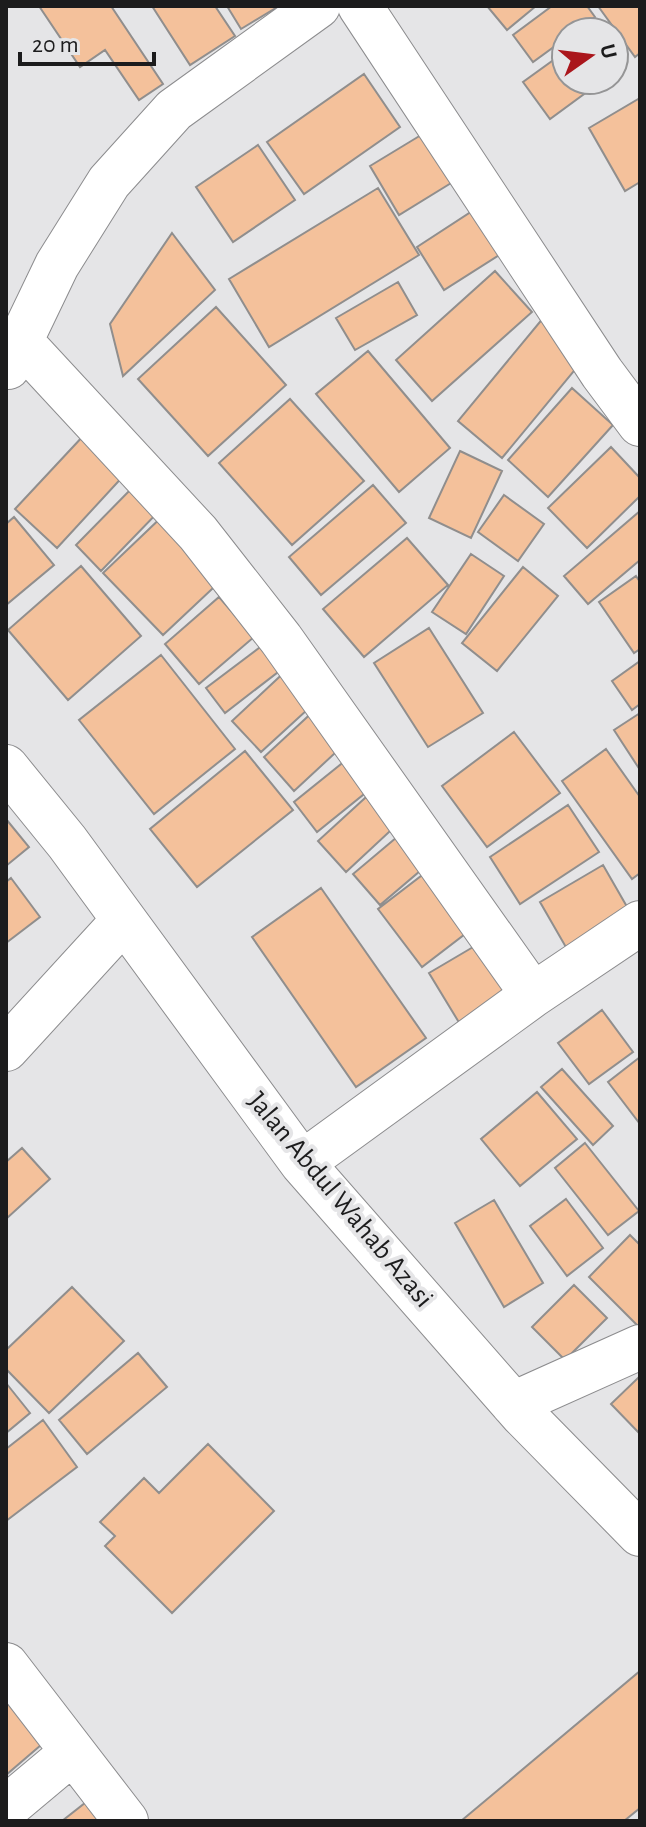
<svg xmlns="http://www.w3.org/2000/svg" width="646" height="1827" font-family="'Alegreya Sans',sans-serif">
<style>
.building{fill:#f4c19b;stroke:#908e8d;stroke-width:2}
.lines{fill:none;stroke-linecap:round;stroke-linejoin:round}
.minor-casing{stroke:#8c8c8e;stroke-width:46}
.minor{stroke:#fff;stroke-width:44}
.labels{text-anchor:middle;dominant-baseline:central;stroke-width:8;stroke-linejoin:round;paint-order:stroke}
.street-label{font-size:28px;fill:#1c1c1d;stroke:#e5e5e7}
</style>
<rect width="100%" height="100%" fill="#e5e5e7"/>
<path class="building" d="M 39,6 L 111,6 L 163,84 L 139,100 L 105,50 L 80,67 Z
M 152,6 L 215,6 L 235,36 L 190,65 Z
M 227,6 L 279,6 L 241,29 Z
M 487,6 L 536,6 L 507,30 Z
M 552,6 L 587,6 L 595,17 L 574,32 L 566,32 L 566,38 L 533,62 L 513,35 Z
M 598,6 L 640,6 L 640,53 L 635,57 Z
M 566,51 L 566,80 L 591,80 L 595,86 L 550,119 L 523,82 Z
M 364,74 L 400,127 L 304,194 L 267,142 Z
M 640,98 L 640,182 L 625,191 L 589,128 Z
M 426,132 L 456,180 L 399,215 L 370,166 Z
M 258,145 L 295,200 L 233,242 L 196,187 Z
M 378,188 L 419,255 L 269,347 L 229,279 Z
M 477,208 L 504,252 L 444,290 L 417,247 Z
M 172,233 L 215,290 L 123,376 L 110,324 Z
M 495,271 L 532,312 L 432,401 L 396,360 Z
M 398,282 L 417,315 L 355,350 L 336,318 Z
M 216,307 L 286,385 L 208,456 L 138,379 Z
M 544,317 L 588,354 L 502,458 L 458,421 Z
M 368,351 L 450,448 L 399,492 L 316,394 Z
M 572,388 L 613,425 L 548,497 L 508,460 Z
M 290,399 L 364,481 L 292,545 L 219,463 Z
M 85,434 L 127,472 L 57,548 L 15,509 Z
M 611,447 L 640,478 L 640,496 L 587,548 L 548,508 Z
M 460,451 L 502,471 L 471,538 L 429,518 Z
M 137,483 L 162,508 L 101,571 L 76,545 Z
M 373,485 L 406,523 L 321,595 L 289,557 Z
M 504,495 L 544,524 L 518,561 L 478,532 Z
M 168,511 L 228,574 L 163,635 L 103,573 Z
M 640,511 L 640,560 L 588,604 L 564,576 Z
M 14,517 L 54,565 L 6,605 L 6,524 Z
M 407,538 L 448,585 L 364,657 L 323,609 Z
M 471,554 L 504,576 L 466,634 L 432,612 Z
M 81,566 L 141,636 L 68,700 L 8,630 Z
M 523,567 L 558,596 L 497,671 L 462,643 Z
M 636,576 L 640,582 L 640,649 L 634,653 L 599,602 Z
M 219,597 L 254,637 L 199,684 L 165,644 Z
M 429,628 L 483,713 L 428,747 L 374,663 Z
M 263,645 L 282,669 L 225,713 L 206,688 Z
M 161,655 L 235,749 L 154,814 L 79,720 Z
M 640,661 L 640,704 L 632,710 L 612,681 Z
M 290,667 L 319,699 L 261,752 L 232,721 Z
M 317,708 L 348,741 L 294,791 L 264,757 Z
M 640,713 L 640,770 L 614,730 Z
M 514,732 L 560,793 L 487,847 L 442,786 Z
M 606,749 L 640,797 L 640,873 L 632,879 L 562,781 Z
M 245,751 L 293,810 L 197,887 L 150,829 Z
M 351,756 L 374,786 L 317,832 L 294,802 Z
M 376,788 L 403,819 L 346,872 L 318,841 Z
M 568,805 L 599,852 L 520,904 L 490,857 Z
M 6,819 L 29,847 L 6,866 Z
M 409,827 L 434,859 L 380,905 L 353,874 Z
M 438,863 L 482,921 L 422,967 L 378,909 Z
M 603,865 L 630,912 L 567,949 L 540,902 Z
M 11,878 L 40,917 L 6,943 L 6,882 Z
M 321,888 L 426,1038 L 356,1087 L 252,937 Z
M 485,940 L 521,1001 L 466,1034 L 429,973 Z
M 602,1010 L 633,1052 L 589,1084 L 558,1043 Z
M 640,1057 L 640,1124 L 608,1082 Z
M 562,1069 L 613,1126 L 593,1145 L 541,1087 Z
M 537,1092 L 577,1139 L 520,1186 L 481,1139 Z
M 585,1143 L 639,1211 L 608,1235 L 555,1168 Z
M 22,1148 L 50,1179 L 6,1219 L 6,1162 Z
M 566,1199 L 603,1248 L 567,1276 L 530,1226 Z
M 494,1200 L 543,1283 L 504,1307 L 455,1223 Z
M 630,1235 L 640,1245 L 640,1328 L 589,1277 Z
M 574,1285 L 607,1318 L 565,1360 L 532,1327 Z
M 72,1287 L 124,1341 L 49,1413 L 6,1369 L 6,1350 Z
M 138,1353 L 167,1387 L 87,1454 L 59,1420 Z
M 640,1376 L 640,1434 L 611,1404 Z
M 6,1383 L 30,1413 L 6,1433 Z
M 43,1420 L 77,1467 L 6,1521 L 6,1449 Z
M 208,1444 L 274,1511 L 172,1613 L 105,1546 L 115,1536 L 100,1522 L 144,1478 L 159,1493 Z
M 640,1671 L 640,1808 L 624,1821 L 461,1821 Z
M 6,1698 L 48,1739 L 6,1775 Z
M 99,1792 L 122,1821 L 62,1821 Z"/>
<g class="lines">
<defs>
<path id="minor" d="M 360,6 L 602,373 L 640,424
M 21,342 L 198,533 L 281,639 L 533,995
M 8,367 L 57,265 L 109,182 L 174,110 L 318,6
M 6,767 L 67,842 L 302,1163 L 522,1414 L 640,1534
M 6,1049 L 124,920
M 302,1163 L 533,995 L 640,923
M 513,1404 L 640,1347
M 6,1665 L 126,1821
M 6,1808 L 73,1752"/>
</defs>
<use href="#minor" class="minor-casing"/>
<use href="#minor" class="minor"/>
</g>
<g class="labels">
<g class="street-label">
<text transform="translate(340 1200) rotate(50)">Jalan Abdul Wahab Azasi</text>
</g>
</g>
<rect width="646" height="1827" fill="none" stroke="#1c1c1d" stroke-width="16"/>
<g transform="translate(590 56) rotate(76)"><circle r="38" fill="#e5e5e7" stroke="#959596" stroke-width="2"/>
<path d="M0-6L14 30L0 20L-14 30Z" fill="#aa161c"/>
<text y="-12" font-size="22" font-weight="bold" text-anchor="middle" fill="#1c1c1d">U</text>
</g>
<path d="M20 52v12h134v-12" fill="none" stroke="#1c1c1d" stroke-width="4"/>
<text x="32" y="52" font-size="24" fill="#1c1c1d" stroke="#e5e5e7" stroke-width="6" paint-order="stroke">20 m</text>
</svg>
